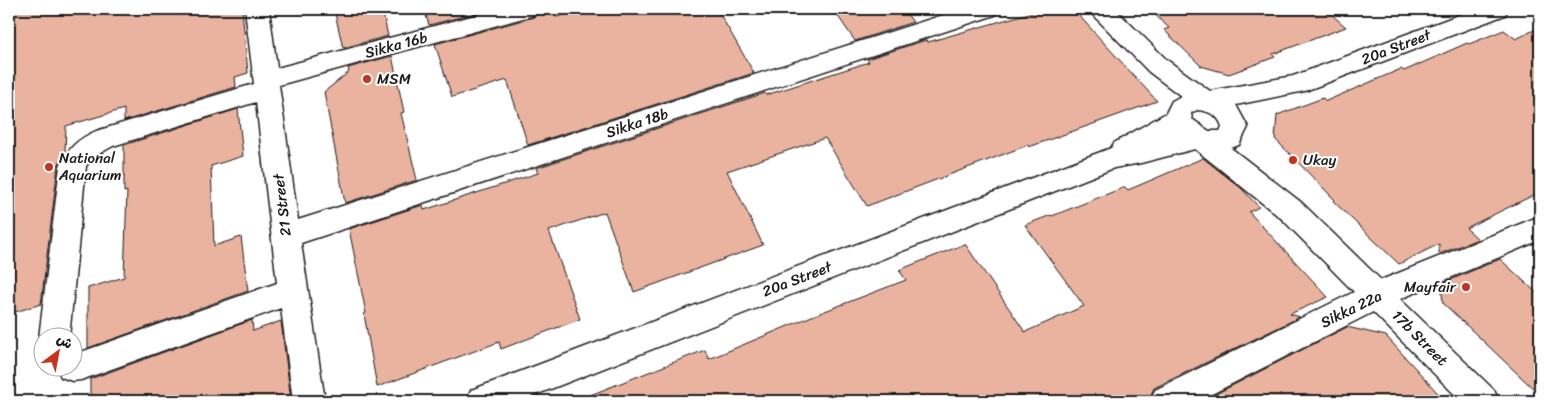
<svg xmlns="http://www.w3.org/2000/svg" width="1549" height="410" font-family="Sriracha,'Playpen Sans Arabic',sans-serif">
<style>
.building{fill:#eab39f;stroke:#1c1c1c}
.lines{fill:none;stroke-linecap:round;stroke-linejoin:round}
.minor-casing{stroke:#1c1c1c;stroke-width:3}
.minor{fill:#fff;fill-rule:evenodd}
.poi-dot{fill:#c8321e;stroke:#fff;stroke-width:2}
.labels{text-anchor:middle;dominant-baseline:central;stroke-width:4;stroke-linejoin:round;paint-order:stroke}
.street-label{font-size:15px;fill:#1c1c1c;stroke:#fff}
.poi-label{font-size:15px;fill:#1c1c1c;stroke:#fff;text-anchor:start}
</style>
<rect width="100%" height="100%" fill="#fff"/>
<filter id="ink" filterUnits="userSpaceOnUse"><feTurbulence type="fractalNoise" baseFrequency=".02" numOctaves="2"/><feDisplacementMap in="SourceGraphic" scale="10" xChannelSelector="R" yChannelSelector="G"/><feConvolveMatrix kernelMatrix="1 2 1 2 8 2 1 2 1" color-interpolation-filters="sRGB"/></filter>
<g filter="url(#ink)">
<path class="building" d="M 9,9 L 242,9 L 248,73 L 235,77 L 236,87 L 124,121 L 124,109 L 66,126 L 65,152 L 58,166 L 41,304 L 9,314 Z
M 334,9 L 382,9 L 388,36 L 343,48 Z
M 424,9 L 492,9 L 429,25 Z
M 540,9 L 555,9 L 556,17 L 585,9 L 717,9 L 754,73 L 528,145 L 507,80 L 452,97 L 435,44 L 534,17 Z
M 833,9 L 903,9 L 913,22 L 855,41 Z
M 1043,9 L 1073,9 L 1157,101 L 1029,147 L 1028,145 L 867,206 L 825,138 L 727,171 L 763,245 L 634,292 L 605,212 L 549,231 L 580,319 L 501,349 L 499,342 L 377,387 L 364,314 L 366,313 L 349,229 L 423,205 L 424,210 L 538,173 L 536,168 L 765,93 L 766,95 L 869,62 L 867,59 L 926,40 L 928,42 Z
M 1149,9 L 1325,9 L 1346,27 L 1273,54 L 1275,57 L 1229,74 L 1201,66 L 1164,30 L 1169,28 Z
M 1540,27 L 1540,192 L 1466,228 L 1478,239 L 1439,254 L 1439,244 L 1399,264 L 1333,201 L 1335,200 L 1275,139 L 1277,115 L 1323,98 L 1326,101 L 1401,69 L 1404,71 L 1467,43 L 1469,44 L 1504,30 L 1516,39 Z
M 392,56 L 404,112 L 401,113 L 417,180 L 345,203 L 324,92 L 349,72 L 348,68 Z
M 238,109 L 243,156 L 211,166 L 214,246 L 241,237 L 248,291 L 88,348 L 88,288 L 124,277 L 127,191 L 124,192 L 124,145 Z
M 1203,158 L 1241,188 L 1259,207 L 1249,212 L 1328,297 L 1290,314 L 1300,317 L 1154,388 L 1148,401 L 580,401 L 580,399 L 705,350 L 709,359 L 812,316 L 906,280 L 899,270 L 965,244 L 1025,332 L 1084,306 L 1025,225 L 1051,215 L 1052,216 L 1125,187 L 1128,190 Z
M 1500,259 L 1540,296 L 1540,395 L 1443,303 L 1441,284 Z
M 252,320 L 253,331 L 281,321 L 291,401 L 90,401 L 90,379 Z
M 1347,327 L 1386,336 L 1445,401 L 1202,401 Z"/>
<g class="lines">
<defs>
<path id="minor" d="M 245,9 L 269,9 L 277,68 L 498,9 L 538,9 L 534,15 L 279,85 L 298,220 L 962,9 L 999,9 L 995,15 L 301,243 L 325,401 L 293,401 L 281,308 L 81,380 L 72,381 L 61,377 L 57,368 L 72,368 L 72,352 L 81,352 L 277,283 L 256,102 L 113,146 L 95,156 L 86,166 L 69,338 L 42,338 L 42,346 L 39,338 L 60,166 C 68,148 78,139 96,131 L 254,84 Z
M 1090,9 L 1115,9 L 1167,60 L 1210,91 L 1293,76 L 1475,9 L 1508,9 L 1505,15 L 1305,91 L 1236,105 L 1248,127 L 1239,145 L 1231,148 L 1302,203 L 1381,280 L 1540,216 L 1540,240 L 1400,299 L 1494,390 L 1499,401 L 1461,401 L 1373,312 L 1198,401 L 1150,401 L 1155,390 L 1354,292 L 1282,219 L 1195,149 L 1141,163 L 1114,168 L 520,401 L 466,401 L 471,390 L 482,386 L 1111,148 L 1114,143 L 1166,113 L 1172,101 L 1181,96 L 1149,72 L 1093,15 ZM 1197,110 C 1209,111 1219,115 1222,127 L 1220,131 L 1209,131 L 1192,119 L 1191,113 Z"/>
</defs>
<use href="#minor" class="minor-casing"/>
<use href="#minor" class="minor"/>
</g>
</g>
<g class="poi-dot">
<circle cx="367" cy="79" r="5"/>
<circle cx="1293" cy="160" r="5"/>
<circle cx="49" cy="167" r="5"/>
<circle cx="1466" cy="287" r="5"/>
</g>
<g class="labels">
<g class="street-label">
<text transform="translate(396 45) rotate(-15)">Sikka 16b</text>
<text transform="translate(1396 47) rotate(-21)">20a Street</text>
<text transform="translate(637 123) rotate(-18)">Sikka 18b</text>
<text transform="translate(282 205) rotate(-97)">21 Street</text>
<text transform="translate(797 279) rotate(-21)">20a Street</text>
<text transform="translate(1351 309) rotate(-26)">Sikka 22a</text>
<text transform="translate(1420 338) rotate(45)">17b Street</text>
</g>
<g class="poi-label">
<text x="377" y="79">MSM</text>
<text x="59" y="158">National<tspan x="59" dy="17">Aquarium</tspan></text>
<text x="1303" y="160">Ukay</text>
<text x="1456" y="287" text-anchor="end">Mayfair</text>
</g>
</g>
<rect width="1549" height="410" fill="none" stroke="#fff" stroke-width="30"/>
<rect x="15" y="15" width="1519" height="380" fill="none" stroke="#1c1c1c" stroke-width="2" filter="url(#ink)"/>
<g transform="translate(58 352) rotate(32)"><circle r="24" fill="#ffffff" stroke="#a4a4a4"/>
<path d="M0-4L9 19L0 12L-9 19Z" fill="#c8321e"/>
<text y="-8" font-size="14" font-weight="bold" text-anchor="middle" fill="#1c1c1c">ش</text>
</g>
</svg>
